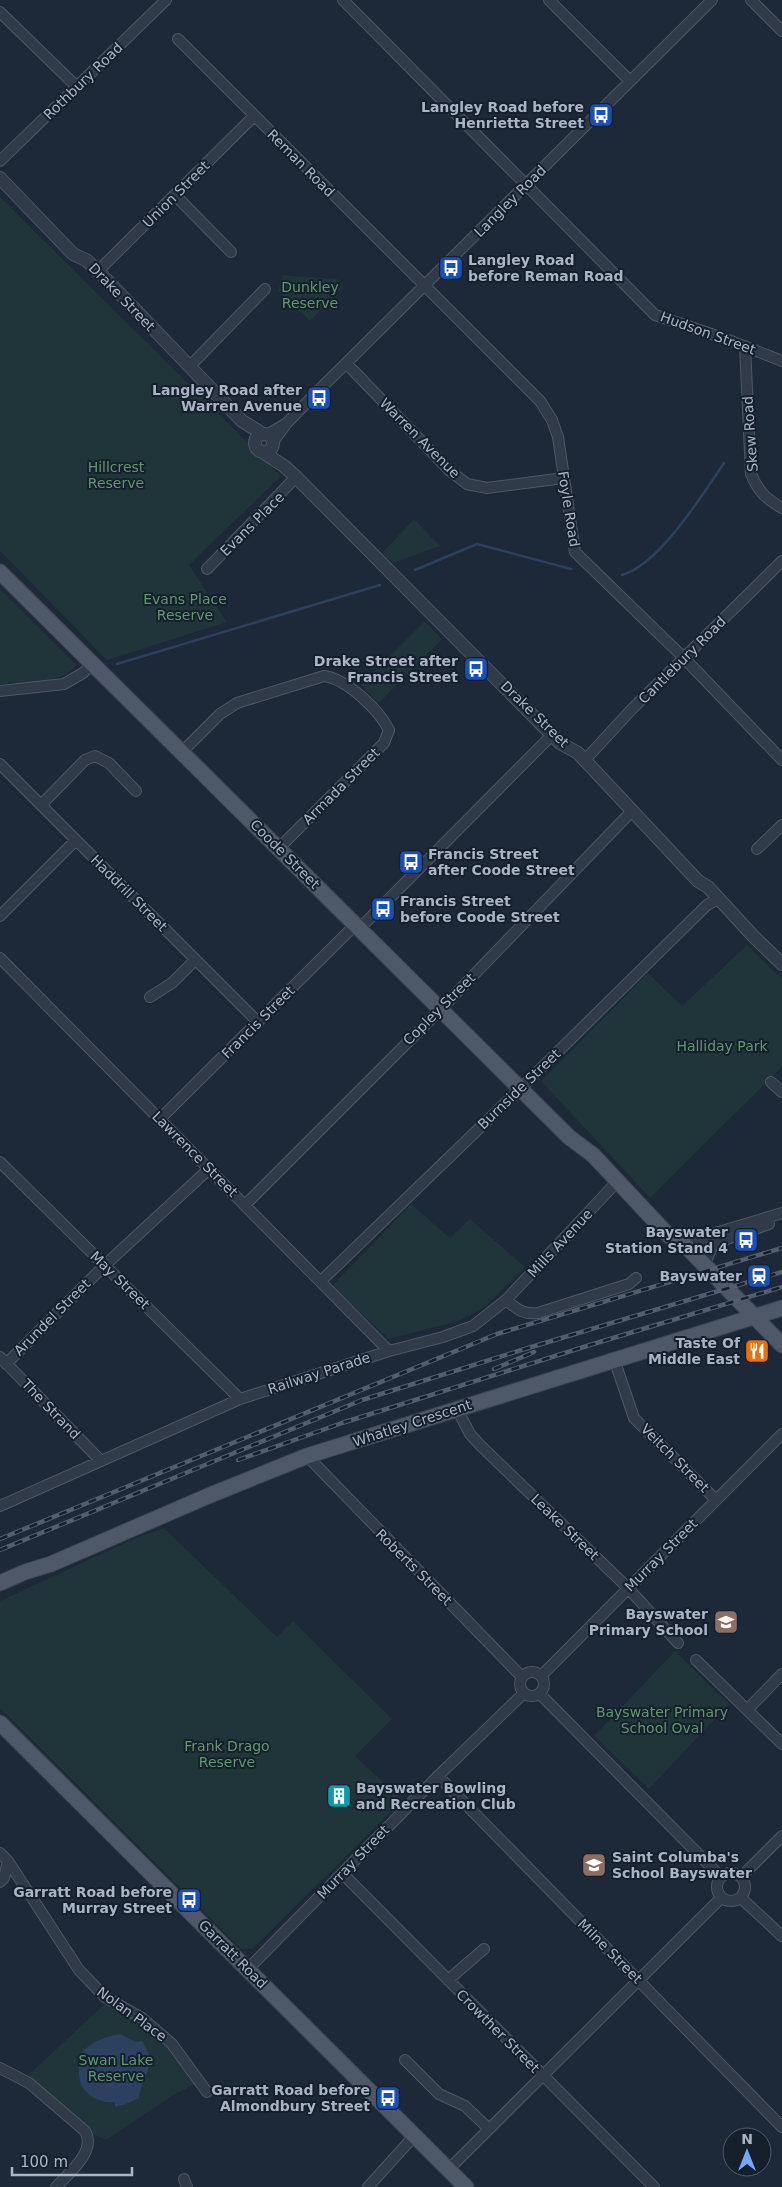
<svg xmlns="http://www.w3.org/2000/svg" width="782" height="2187" font-family="'DejaVu Sans',sans-serif">
<style>
.green{fill:#1f3539}
.water{fill:#2c405f}
.lines{fill:none;stroke-linecap:round;stroke-linejoin:round}
.stream{stroke:#2c405f;stroke-width:2.5}
.minor-casing{stroke:#4e5766;stroke-width:12}
.tertiary-casing{stroke:#4e5766;stroke-width:14}
.primary-casing{stroke:#3a4351;stroke-width:17}
.minor{stroke:#303a48;stroke-width:10}
.tertiary{stroke:#303a48;stroke-width:12}
.primary{stroke:#4e5869;stroke-width:15}
.rail-casing{stroke:#525d70;stroke-width:4.5}
.rail{stroke:#161f2c;stroke-width:2.5;stroke-dasharray:8;stroke-linecap:butt}
.labels{text-anchor:middle;dominant-baseline:central;stroke-width:4;stroke-linejoin:round;paint-order:stroke}
.street-label{font-size:14px;fill:#aab4c6;stroke:#161f2c}
.poi-label{font-size:14px;font-weight:bold;fill:#aab4c6;stroke:#161f2c;text-anchor:end}
.park-label{font-size:14px;fill:#60986e;stroke:#161f2c}
</style>
<rect width="100%" height="100%" fill="#1d2838"/>
<path class="green" d="M 0,197 L 281,476 L 189,565 L 227,622 L 107,660 L 0,551 Z
M 283,275 L 337,279 L 344,286 L 310,321 L 278,291 Z
M 414,519 L 440,546 L 393,563 L 382,553 Z
M 0,589 L 76,665 C 64,685 21,682 0,684 Z
M 425,621 L 442,639 L 379,703 L 361,685 Z
M 747,945 L 782,979 L 782,1067 L 650,1198 L 541,1081 L 648,973 L 682,1006 Z
M 411,1204 L 450,1238 L 470,1219 L 525,1267 L 485,1307 L 459,1321 L 389,1339 L 332,1286 Z
M 164,1528 L 277,1637 L 293,1621 L 392,1719 L 355,1756 L 403,1800 L 252,1949 L 241,1949 L 0,1708 L 0,1601 L 138,1537 Z
M 675,1651 L 729,1704 L 649,1789 L 594,1736 Z
M 109,2000 L 142,2018 L 199,2082 L 173,2095 L 106,2140 L 85,2131 L 23,2080 Z"/>
<path class="water" d="M 120,2034 L 136,2042 L 142,2041 C 159,2066 142,2075 139,2098 L 126,2104 L 115,2107 L 115,2102 C 102,2104 83,2095 80,2081 C 78,2073 79,2065 78,2057 C 90,2042 102,2037 120,2034 Z"/>
<g class="lines">
<path class="stream" d="M 415,570 L 477,544 L 571,569
M 622,575 C 660,564 702,495 724,463
M 117,664 L 380,585"/>
<defs>
<path id="minor" d="M 343,0 L 655,315 L 726,339 L 782,361
M 549,0 L 630,81
M 751,0 L 782,31
M 0,12 L 77,87
M 178,39 L 540,401 L 552,420 L 558,437 L 575,552 L 684,658 L 782,760
M 0,161 L 166,0
M 175,195 L 231,252
M 98,271 L 254,116
M 745,346 L 751,474 C 758,491 766,499 782,508
M 347,364 L 450,471 L 467,484 L 487,488 L 564,478
M 190,366 L 265,289
M 267,435 L 287,423
M 273,442 L 287,423 L 315,394 L 712,0
M 207,569 L 296,477
M 0,691 L 64,684 L 83,673 L 93,663
M 183,751 L 220,714 L 237,703 L 324,676 C 347,679 379,710 389,730 L 384,743 L 279,848
M 584,761 L 632,709 L 782,561
M 0,764 L 258,1022
M 41,805 L 85,760 L 95,756 L 109,763 L 136,791
M 757,849 L 782,825
M 0,916 L 76,840
M 360,928 L 553,734
M 0,958 L 389,1351
M 150,997 L 172,983 L 195,960
M 771,1082 L 782,1092
M 160,1119 L 356,924
M 0,1162 L 240,1399
M 245,1205 L 441,1009 L 631,812
M 686,1248 L 712,1234 L 782,1213
M 704,1267 L 713,1244 L 769,1224
M 321,1281 L 521,1088 L 707,905 L 718,899
M 506,1300 C 517,1309 523,1315 538,1313 L 629,1284 L 636,1278
M 0,1357 L 101,1461
M 614,1359 L 634,1418 L 716,1500
M 6,1364 L 104,1266 L 209,1169
M 457,1409 L 470,1434 L 480,1445 L 628,1588 L 678,1643
M 307,1456 L 522,1677
M 0,1506 L 240,1399 L 389,1351 L 443,1337 L 473,1326 L 506,1300 L 613,1186
M 696,1660 L 782,1744
M520 1684a12 12 0 1 1 24 0a12 12 0 1 1-24 0Z
M 541,1676 L 782,1434
M 540,1694 L 721,1877
M 747,1710 L 782,1674
M 438,1776 L 782,2127
M 0,1853 L 8,1861 L 79,1970 L 105,1997 L 142,2018 L 172,2044 L 207,2092
M717 1887a14 14 0 1 1 28 0a14 14 0 1 1-28 0Z
M 343,1874 L 654,2187
M 741,1877 L 782,1836
M 0,1882 L 4,1878 L 8,1861
M 741,1898 L 782,1936
M 248,1969 L 438,1776 L 524,1693
M 448,1980 L 484,1949
M 405,2060 L 439,2094 L 465,2106 L 488,2128
M 0,2068 L 29,2083 L 85,2131 C 97,2151 69,2173 56,2187
M 449,2169 L 721,1898
M 184,2179 L 187,2187
M 368,2187 L 415,2135"/>
<path id="tertiary" d="M 0,178 L 73,254 L 86,260 L 98,271 L 242,421 L 263,434
M255 443a9 9 0 1 1 18 0a9 9 0 1 1-18 0Z
M 264,453 L 284,466 L 296,477 L 560,743 L 578,753 L 698,881 L 708,887 L 754,937 L 782,964"/>
<path id="primary" d="M 0,572 L 569,1137 L 593,1155 L 669,1236 L 682,1242 L 782,1345
M 0,1583 L 25,1572 L 51,1564 L 208,1496 L 307,1456 L 782,1308
M 0,1723 L 466,2187"/>
</defs>
<use href="#minor" class="minor-casing"/>
<use href="#tertiary" class="tertiary-casing"/>
<use href="#primary" class="primary-casing"/>
<use href="#minor" class="minor"/>
<use href="#tertiary" class="tertiary"/>
<use href="#primary" class="primary"/>
<defs>
<path id="rail" d="M 494,1369 L 534,1352
M 238,1460 L 342,1423 L 590,1345 L 782,1287
M 0,1539 L 497,1334 L 782,1248
M 0,1550 L 362,1400 L 528,1348 L 782,1272"/>
</defs>
<use href="#rail" class="rail-casing"/>
<use href="#rail" class="rail"/>
</g>
<defs>
<symbol id="bus-square" viewBox="-11 -11 22 22"><rect x="-9" y="-9" width="18" height="18" rx="4" fill="#1a4fb4" stroke="#161f2c"/><path d="M-5-6H5V4H4V6H2V4H-2V6H-4V4H-5ZM-3.5-4V0h7V-4ZM-3.5 1.2v1.5H-2V1.2ZM2 1.2v1.5H3.5V1.2Z" fill="#fff"/></symbol>
<symbol id="station-square" viewBox="-11 -11 22 22"><rect x="-9" y="-9" width="18" height="18" rx="4" fill="#1a4fb4" stroke="#161f2c"/><path d="M-3-6H3Q5-6 5-4V2Q5 4 3 4L4.5 6H3L1.5 4h-3L-3 6H-4.5L-3 4Q-5 4-5 2V-4Q-5-6-3-6ZM-3.5-4v3h7v-3ZM-3.5 1v1.5H-2V1ZM2 1v1.5H3.5V1Z" fill="#fff"/></symbol>
<symbol id="restaurant-square" viewBox="-11 -11 22 22"><rect x="-9" y="-9" width="18" height="18" rx="4" fill="#e8710a" stroke="#161f2c"/><path d="M-5-6h1v4h1v-4h1v4h1v-4h1v5L-1.5 .5V6h-2V.5L-5-1ZM5-6V6H3V1.5H1.5Q1.5-4 5-6Z" fill="#fff"/></symbol>
<symbol id="school-square" viewBox="-11 -11 22 22"><rect x="-9" y="-9" width="18" height="18" rx="4" fill="#8d6e63" stroke="#161f2c"/><path d="M0-5L7-2L0 1L-7-2ZM-4 1L0 2.5L4 1V4Q0 6-4 4Z" fill="#fff"/></symbol>
<symbol id="building-square" viewBox="-11 -11 22 22"><rect x="-9" y="-9" width="18" height="18" rx="4" fill="#0f9aa8" stroke="#161f2c"/><path d="M-4-6H4V6H1V3H-1V6H-4ZM-2.5-4.3h1.7v1.8h-1.7ZM.8-4.3h1.7v1.8H.8ZM-2.5-1h1.7V.8h-1.7ZM.8-1h1.7V.8H.8Z" fill="#fff"/></symbol>
</defs>
<g fill-rule="evenodd">
<use href="#bus-square" x="587" y="101" width="28" height="28"/>
<use href="#bus-square" x="437" y="254" width="28" height="28"/>
<use href="#bus-square" x="305" y="384" width="28" height="28"/>
<use href="#bus-square" x="462" y="655" width="28" height="28"/>
<use href="#bus-square" x="397" y="848" width="28" height="28"/>
<use href="#bus-square" x="369" y="895" width="28" height="28"/>
<use href="#bus-square" x="732" y="1226" width="28" height="28"/>
<use href="#station-square" x="745" y="1262" width="28" height="28"/>
<use href="#restaurant-square" x="743" y="1337" width="28" height="28"/>
<use href="#school-square" x="712" y="1608" width="28" height="28"/>
<use href="#building-square" x="325" y="1782" width="28" height="28"/>
<use href="#school-square" x="580" y="1851" width="28" height="28"/>
<use href="#bus-square" x="175" y="1886" width="28" height="28"/>
<use href="#bus-square" x="374" y="2084" width="28" height="28"/>
</g>
<g class="labels">
<g class="street-label">
<text transform="translate(83 81) rotate(-44)">Rothbury Road</text>
<text transform="translate(301 163) rotate(45)">Reman Road</text>
<text transform="translate(176 194) rotate(-45)">Union Street</text>
<text transform="translate(510 201) rotate(-45)">Langley Road</text>
<text transform="translate(122 297) rotate(46)">Drake Street</text>
<text transform="translate(708 333) rotate(20)">Hudson Street</text>
<text transform="translate(750 434) rotate(-94)">Skew Road</text>
<text transform="translate(420 438) rotate(45)">Warren Avenue</text>
<text transform="translate(569 509) rotate(81)">Foyle Road</text>
<text transform="translate(252 524) rotate(-45)">Evans Place</text>
<text transform="translate(682 660) rotate(-45)">Cantlebury Road</text>
<text transform="translate(535 714) rotate(44)">Drake Street</text>
<text transform="translate(341 786) rotate(-45)">Armada Street</text>
<text transform="translate(285 854) rotate(45)">Coode Street</text>
<text transform="translate(129 893) rotate(45)">Haddrill Street</text>
<text transform="translate(439 1009) rotate(-45)">Copley Street</text>
<text transform="translate(258 1022) rotate(-45)">Francis Street</text>
<text transform="translate(519 1089) rotate(-44)">Burnside Street</text>
<text transform="translate(195 1154) rotate(45)">Lawrence Street</text>
<text transform="translate(560 1243) rotate(-47)">Mills Avenue</text>
<text transform="translate(120 1280) rotate(44)">May Street</text>
<text transform="translate(52 1317) rotate(-45)">Arundel Street</text>
<text transform="translate(319 1373) rotate(-18)">Railway Parade</text>
<text transform="translate(51 1409) rotate(46)">The Strand</text>
<text transform="translate(412 1423) rotate(-18)">Whatley Crescent</text>
<text transform="translate(675 1458) rotate(45)">Veitch Street</text>
<text transform="translate(565 1527) rotate(44)">Leake Street</text>
<text transform="translate(661 1555) rotate(-45)">Murray Street</text>
<text transform="translate(414 1567) rotate(45)">Roberts Street</text>
<text transform="translate(353 1862) rotate(-46)">Murray Street</text>
<text transform="translate(610 1951) rotate(45)">Milne Street</text>
<text transform="translate(233 1954) rotate(45)">Garratt Road</text>
<text transform="translate(132 2014) rotate(36)">Nolan Place</text>
<text transform="translate(498 2031) rotate(45)">Crowther Street</text>
</g>
<g class="poi-label">
<text x="584" y="107">Langley Road before<tspan x="584" dy="16">Henrietta Street</tspan></text>
<text x="468" y="260" text-anchor="start">Langley Road<tspan x="468" dy="16">before Reman Road</tspan></text>
<text x="302" y="390">Langley Road after<tspan x="302" dy="16">Warren Avenue</tspan></text>
<text x="458" y="661">Drake Street after<tspan x="458" dy="16">Francis Street</tspan></text>
<text x="428" y="854" text-anchor="start">Francis Street<tspan x="428" dy="16">after Coode Street</tspan></text>
<text x="400" y="901" text-anchor="start">Francis Street<tspan x="400" dy="16">before Coode Street</tspan></text>
<text x="728" y="1232">Bayswater<tspan x="728" dy="16">Station Stand 4</tspan></text>
<text x="742" y="1276">Bayswater</text>
<text x="740" y="1343">Taste Of<tspan x="740" dy="16">Middle East</tspan></text>
<text x="708" y="1614">Bayswater<tspan x="708" dy="16">Primary School</tspan></text>
<text x="356" y="1788" text-anchor="start">Bayswater Bowling<tspan x="356" dy="16">and Recreation Club</tspan></text>
<text x="612" y="1857" text-anchor="start">Saint Columba's<tspan x="612" dy="16">School Bayswater</tspan></text>
<text x="172" y="1892">Garratt Road before<tspan x="172" dy="16">Murray Street</tspan></text>
<text x="370" y="2090">Garratt Road before<tspan x="370" dy="16">Almondbury Street</tspan></text>
</g>
<g class="park-label">
<text x="310" y="287">Dunkley<tspan x="310" dy="16">Reserve</tspan></text>
<text x="116" y="467">Hillcrest<tspan x="116" dy="16">Reserve</tspan></text>
<text x="185" y="599">Evans Place<tspan x="185" dy="16">Reserve</tspan></text>
<text x="722" y="1046">Halliday Park</text>
<text x="662" y="1712">Bayswater Primary<tspan x="662" dy="16">School Oval</tspan></text>
<text x="227" y="1746">Frank Drago<tspan x="227" dy="16">Reserve</tspan></text>
<text x="116" y="2060">Swan Lake<tspan x="116" dy="16">Reserve</tspan></text>
</g>
</g>
<g transform="translate(747 2152)"><circle r="24" fill="#161f2c" stroke="#515b6a"/>
<path d="M0-4L9 19L0 12L-9 19Z" fill="#76a7ff"/>
<text y="-8" font-size="14" font-weight="bold" text-anchor="middle" fill="#aab4c6">N</text>
</g>
<path d="M12 2167v8h120v-8" fill="none" stroke="#aab4c6" stroke-width="2.5"/>
<text x="20" y="2167" font-size="15" fill="#aab4c6" stroke="#161f2c" stroke-width="4" paint-order="stroke">100 m</text>
</svg>
